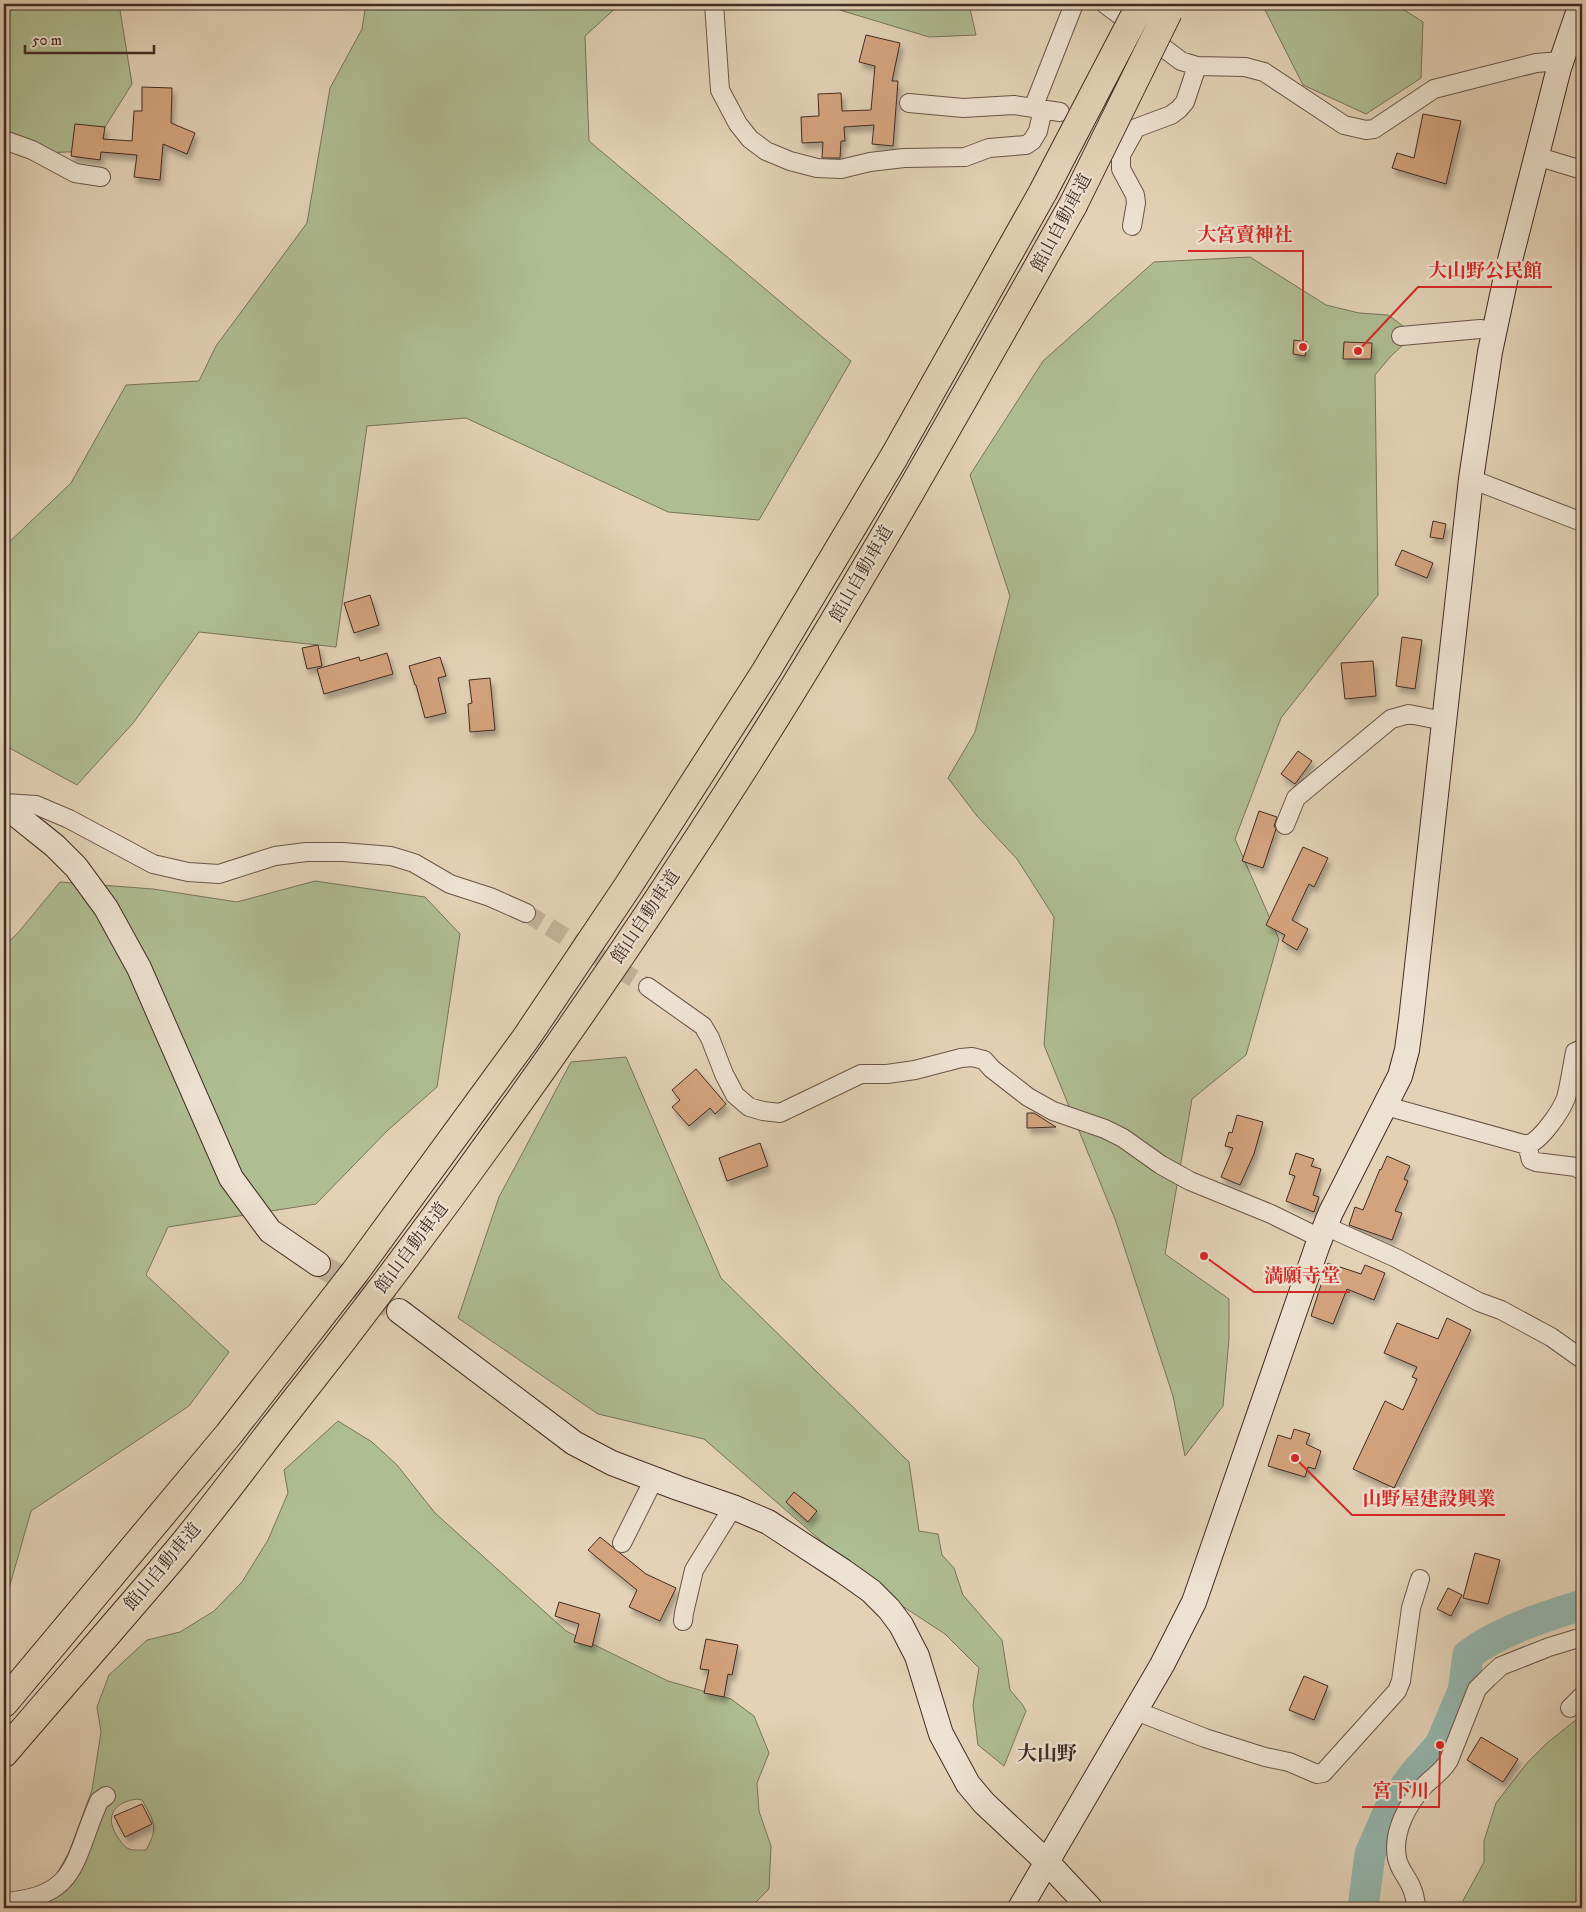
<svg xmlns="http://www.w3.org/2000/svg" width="1586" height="1912" font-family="'IM FELL DW Pica','Noto Serif JP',serif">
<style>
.green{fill:#afbd92;stroke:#78745a;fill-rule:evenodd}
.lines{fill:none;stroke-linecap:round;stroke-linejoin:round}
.river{stroke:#95b7af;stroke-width:31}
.building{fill:#d3a37e;stroke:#422b23;filter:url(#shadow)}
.street-tunnel{stroke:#c3b199;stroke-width:18;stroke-dasharray:18 9;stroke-linecap:butt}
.secondary-tunnel{stroke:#c3b199;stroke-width:24;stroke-dasharray:24 12;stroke-linecap:butt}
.street-casing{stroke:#6a5548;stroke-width:20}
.secondary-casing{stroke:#422b23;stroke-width:26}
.highway-casing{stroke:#422b23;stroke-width:30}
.street{stroke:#ede2d0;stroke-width:18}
.secondary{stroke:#ede2d0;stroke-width:24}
.highway{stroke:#e3d2b6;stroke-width:28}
.highway-bridge-casing{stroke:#422b23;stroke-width:30;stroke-linecap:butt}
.highway-bridge{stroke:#e3d2b6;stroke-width:28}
.labels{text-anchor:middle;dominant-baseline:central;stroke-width:4.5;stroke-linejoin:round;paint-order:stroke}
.street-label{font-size:18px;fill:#422b23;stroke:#ede2d0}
.quarter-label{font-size:20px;font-weight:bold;fill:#422b23;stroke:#ede2d0}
.leader{fill:none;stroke:#d62828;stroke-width:2}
.callout-dot{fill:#d62828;stroke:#ede2d0;stroke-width:2}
.callout-label{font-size:19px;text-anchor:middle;font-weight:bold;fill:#d62828;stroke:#ede2d0;stroke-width:4.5;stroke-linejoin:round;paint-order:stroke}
</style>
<defs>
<filter id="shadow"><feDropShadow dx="3" dy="5.5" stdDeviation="2.5" flood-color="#0004"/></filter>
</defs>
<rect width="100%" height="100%" fill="#e3d2b6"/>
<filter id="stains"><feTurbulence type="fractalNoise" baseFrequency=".004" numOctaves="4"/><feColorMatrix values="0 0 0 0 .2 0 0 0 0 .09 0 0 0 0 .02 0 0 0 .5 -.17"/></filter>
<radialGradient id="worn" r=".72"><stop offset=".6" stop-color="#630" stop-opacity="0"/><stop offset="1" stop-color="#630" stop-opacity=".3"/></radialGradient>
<path class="green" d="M 4,4 L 119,4 L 132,84 L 90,151 L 43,153 L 4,140 Z
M 366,4 L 620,4 L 585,36 L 589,141 L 851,361 L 759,520 L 668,512 L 466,418 L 367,426 L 336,647 L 199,632 L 134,722 L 77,785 L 4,745 L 4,547 L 71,483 L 126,385 L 199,381 L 216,346 L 307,223 L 330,88 L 362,29 Z
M 820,4 L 969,4 L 976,35 L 929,37 Z
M 1262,4 L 1395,4 L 1423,22 L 1421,78 L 1366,114 L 1303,85 Z
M 1250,257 L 1326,305 L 1359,313 L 1388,315 L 1403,326 L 1404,344 L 1391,356 L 1375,375 L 1378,595 L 1281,718 L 1235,839 L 1279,939 L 1246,1055 L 1192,1099 L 1165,1254 L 1229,1299 L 1229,1339 L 1223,1406 L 1185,1456 L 1173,1396 L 1115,1219 L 1044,1045 L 1054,917 L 1017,859 L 977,816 L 948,778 L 975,732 L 1010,596 L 970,475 L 1043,361 L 1154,262 Z
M 315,881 L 425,897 L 460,934 L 437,1087 L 388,1130 L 316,1204 L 168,1227 L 146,1275 L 229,1352 L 189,1406 L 31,1511 L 4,1606 L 4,946 L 17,934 L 60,882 L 153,889 L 237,902 Z
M 626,1057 L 721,1278 L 909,1462 L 919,1531 L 938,1534 L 942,1555 L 954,1568 L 963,1595 L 1002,1640 L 1010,1690 L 1022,1704 L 1026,1711 L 1004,1766 L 978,1745 L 973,1705 L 979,1668 L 945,1634 L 890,1598 L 842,1559 L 704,1439 L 598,1414 L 458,1318 L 499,1197 L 571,1062 Z
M 338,1421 L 372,1442 L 397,1465 L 435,1513 L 566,1631 L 668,1681 L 731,1699 L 754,1716 L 769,1753 L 757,1783 L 759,1811 L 771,1846 L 769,1889 L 750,1908 L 38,1908 L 69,1852 L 92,1790 L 101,1732 L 97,1707 L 109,1675 L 147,1640 L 180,1632 L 214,1611 L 242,1582 L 268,1540 L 288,1493 L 284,1470 ZM 137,1799 L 142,1800 C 154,1822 159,1827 146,1850 C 140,1850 132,1851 127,1848 C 122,1845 120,1840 117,1836 C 104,1815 115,1802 137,1799 Z
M 1582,1715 L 1582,1908 L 1459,1908 L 1484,1862 L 1484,1841 L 1496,1803 L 1527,1763 L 1547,1743 Z"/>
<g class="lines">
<path class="river" d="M 1363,1908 L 1370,1854 L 1390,1808 L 1414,1774 L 1440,1745 L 1463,1691 L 1468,1655 C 1497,1632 1546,1616 1582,1605"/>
</g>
<path class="building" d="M 866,35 L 900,43 L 892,81 L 898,81 L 893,146 L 872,144 L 874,125 L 844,127 L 845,141 L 841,141 L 840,158 L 822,158 L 823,142 L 802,143 L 801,117 L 819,116 L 818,94 L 841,93 L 842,111 L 871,110 L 875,66 L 859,62 Z
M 142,87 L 172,88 L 171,123 L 195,133 L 187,154 L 163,144 L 160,180 L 134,177 L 137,155 L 101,152 L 100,160 L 71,156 L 75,124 L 105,127 L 103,139 L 132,141 L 134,111 L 142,111 Z
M 1423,114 L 1461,121 L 1446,184 L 1392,168 L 1397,153 L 1414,158 Z
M 1294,340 L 1307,342 L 1305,356 L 1293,354 Z
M 1344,342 L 1372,343 L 1371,359 L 1343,359 Z
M 1433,521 L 1446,524 L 1443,539 L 1430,537 Z
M 1402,550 L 1433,563 L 1427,578 L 1395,565 Z
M 370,595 L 379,625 L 354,633 L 344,603 Z
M 1402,637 L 1422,640 L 1415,689 L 1396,686 Z
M 318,645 L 322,666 L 307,669 L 302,648 Z
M 387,653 L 393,674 L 324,694 L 317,669 L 359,657 L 360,661 Z
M 440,657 L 446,676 L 438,678 L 446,713 L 425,718 L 416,685 L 415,685 L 409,666 Z
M 1373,661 L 1376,696 L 1345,699 L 1341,663 Z
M 490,678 L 495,730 L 470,732 L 468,704 L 472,703 L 469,680 Z
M 1298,751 L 1312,761 L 1295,784 L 1281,774 Z
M 1259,811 L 1277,817 L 1274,826 L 1276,829 L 1263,868 L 1242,861 Z
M 1303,847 L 1328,858 L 1314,887 L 1309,884 L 1292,920 L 1308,929 L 1297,950 L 1282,941 L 1285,935 L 1266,925 Z
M 696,1069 L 726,1104 L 715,1114 L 710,1108 L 689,1126 L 672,1107 L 680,1100 L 672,1090 Z
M 1027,1113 L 1034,1113 L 1056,1127 L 1027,1128 Z
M 1237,1115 L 1263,1122 L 1254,1154 L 1240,1185 L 1221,1177 L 1233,1148 L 1225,1146 L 1229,1132 L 1232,1133 Z
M 760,1143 L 768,1166 L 727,1181 L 719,1158 Z
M 1296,1153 L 1314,1159 L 1311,1166 L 1321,1169 L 1313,1195 L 1319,1197 L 1314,1212 L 1286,1201 L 1295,1176 L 1289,1174 Z
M 1387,1156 L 1410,1166 L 1404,1179 L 1408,1181 L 1395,1211 L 1402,1213 L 1392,1240 L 1349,1225 L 1355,1207 L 1363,1210 L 1380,1169 L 1381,1170 Z
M 1328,1263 L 1361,1274 L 1365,1265 L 1385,1273 L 1374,1300 L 1347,1289 L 1333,1324 L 1311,1316 Z
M 1447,1318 L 1471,1330 L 1394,1488 L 1353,1469 L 1385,1401 L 1403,1410 L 1417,1379 L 1412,1377 L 1417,1367 L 1384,1353 L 1397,1323 L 1438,1339 Z
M 1294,1429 L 1310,1434 L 1306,1444 L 1321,1451 L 1315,1469 L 1308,1467 L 1305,1477 L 1268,1466 L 1278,1435 L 1291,1439 Z
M 794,1492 L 817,1511 L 808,1522 L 786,1502 Z
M 600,1537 L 646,1574 L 676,1588 L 660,1621 L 629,1607 L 637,1590 L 588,1550 Z
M 1475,1553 L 1500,1560 L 1488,1604 L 1463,1598 Z
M 1448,1588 L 1462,1595 L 1451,1616 L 1437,1609 Z
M 559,1602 L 600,1614 L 592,1647 L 574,1642 L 579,1624 L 555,1616 Z
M 706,1639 L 738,1645 L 732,1675 L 728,1674 L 724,1697 L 704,1693 L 709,1670 L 700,1669 Z
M 1304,1676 L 1328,1686 L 1314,1720 L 1289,1710 Z
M 1481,1737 L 1518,1759 L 1503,1782 L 1467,1760 Z
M 142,1804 L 152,1824 L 125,1837 L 114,1816 Z"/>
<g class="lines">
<path class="street-tunnel" d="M 526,913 L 648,987"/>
<path class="secondary-tunnel" d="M 318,1264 L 390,1306"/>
<defs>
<path id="street" d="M 714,4 L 720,90 L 738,124 L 750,139 L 766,151 L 790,161 L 817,168 L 841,169 L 870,162 L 904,158 L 965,157 L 989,148 L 1026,145 L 1032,141 L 1038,131 L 1043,109
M 1105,4 L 1181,61 L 1197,66 L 1245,67 L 1264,72 L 1344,125 L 1366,130 L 1374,129 L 1434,89 L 1536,63 L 1561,61
M 909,103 L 963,108 L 1014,105 L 1060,112
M 1033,108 L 1074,4
M 4,140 L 32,150 L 75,173 L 101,177
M 1536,156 L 1582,170
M 1132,226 L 1136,203 L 1135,195 L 1121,169 L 1121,155 L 1136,128 L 1171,115 L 1179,109 L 1185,102 L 1197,66
M 1401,336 L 1480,329 L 1494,331
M 1471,479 L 1582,522
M 4,803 L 36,805 L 69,819 L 153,864 L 188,872 L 219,874 L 275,856 L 306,852 L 343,852 L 391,856 L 414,863 L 450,884 L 490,897 L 526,913
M 1285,825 L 1296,798 L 1391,719 L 1409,714 L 1444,721
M 648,987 L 703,1026 L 710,1038 L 724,1074 L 735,1095 L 749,1107 L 763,1111 L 780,1113 L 861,1074 L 887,1074 L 915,1070 L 961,1058 L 972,1057 L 984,1060 L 992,1069 L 1028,1097 L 1053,1111 L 1105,1129 L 1123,1138 L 1161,1165 L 1190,1181 L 1271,1214 L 1320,1238
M 1386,1106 L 1527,1145 C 1541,1141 1561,1111 1566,1098 C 1570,1083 1572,1067 1575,1052 L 1582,1049
M 1527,1145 L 1531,1160 L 1536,1162 L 1576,1167 L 1582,1171
M 1325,1226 L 1396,1258 L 1479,1302 L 1501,1310 L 1551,1337 L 1582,1359
M 622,1543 L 654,1479
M 683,1621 L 684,1613 L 694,1570 L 733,1507
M 1570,1708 L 1582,1696
M 1136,1711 L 1205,1738 L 1265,1757 L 1289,1762 L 1317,1774 L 1323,1773 L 1397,1691 L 1401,1681 L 1411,1608 L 1420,1579
M 4,1902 C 77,1897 73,1862 97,1806 L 99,1801 L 106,1796
M 1417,1908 C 1415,1902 1415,1895 1412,1889 C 1409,1879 1399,1870 1397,1858 C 1392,1832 1408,1803 1425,1785 C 1434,1776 1443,1771 1449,1760 L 1477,1689 L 1489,1677 L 1501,1666 L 1549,1647 L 1582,1637"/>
<path id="secondary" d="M 4,805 L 55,846 L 76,867 L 106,908 L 139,968 L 231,1178 L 270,1231 L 318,1264
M 399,1311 L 574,1443 L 612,1463 L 678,1488 L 733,1507 L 768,1522 L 843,1571 L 871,1591 L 889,1609 L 901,1625 L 917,1656 L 941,1734 L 968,1784 L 984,1803 L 1047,1862 L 1090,1908
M 1020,1908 L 1162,1665 L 1194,1602 L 1318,1244 L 1331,1212 L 1400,1076 L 1407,1050 L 1411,1020 L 1471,479 L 1490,352 L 1507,272 L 1559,68 L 1581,4"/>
<path id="highway" d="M 4,1703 L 229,1434 L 355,1272 L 526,1038 L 628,886 L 766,671 L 894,457 L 1043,192
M 4,1753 C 61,1686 120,1620 177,1552 C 211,1511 243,1468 276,1425 C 441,1217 595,1001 738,777 C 857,591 964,398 1073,205"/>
</defs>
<use href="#street" class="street-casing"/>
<use href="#secondary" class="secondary-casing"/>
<use href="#highway" class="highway-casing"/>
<use href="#street" class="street"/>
<use href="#secondary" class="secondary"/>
<use href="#highway" class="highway"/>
<defs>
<path id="highway-bridge" d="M 1043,192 L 1141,4
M 1073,205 L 1168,12"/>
</defs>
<use href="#highway-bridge" class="highway-bridge-casing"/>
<use href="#highway-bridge" class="highway-bridge"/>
</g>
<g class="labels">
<g class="street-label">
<text transform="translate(1062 223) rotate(-62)">館山自動車道</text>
<text transform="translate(862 574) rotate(-60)">館山自動車道</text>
<text transform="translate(646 917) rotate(-56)">館山自動車道</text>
<text transform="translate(412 1248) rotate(-53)">館山自動車道</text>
<text transform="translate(163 1567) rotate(-50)">館山自動車道</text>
</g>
<g class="quarter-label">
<text x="1047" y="1754">大山野</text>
</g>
</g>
<path class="leader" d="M1303 347L1303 251H1188M1358 351L1418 287H1552M1204 1256L1254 1292H1350M1295 1458L1352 1515H1505M1440 1745L1439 1807H1362"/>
<g class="callout-dot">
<circle cx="1303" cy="347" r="5"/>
<circle cx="1358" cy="351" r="5"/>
<circle cx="1204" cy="1256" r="5"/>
<circle cx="1295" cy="1458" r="5"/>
<circle cx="1440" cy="1745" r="5"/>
</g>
<g class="callout-label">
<text x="1245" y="241">大宮賣神社</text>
<text x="1485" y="277">大山野公民館</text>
<text x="1302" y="1282">満願寺堂</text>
<text x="1429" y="1505">山野屋建設興業</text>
<text x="1401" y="1797">宮下川</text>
</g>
<rect width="1586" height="1912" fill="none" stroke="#e3d2b6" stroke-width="20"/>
<rect x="5" y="5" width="1576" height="1902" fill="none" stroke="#422b23" stroke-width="2.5"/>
<rect x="10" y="10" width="1566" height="1892" fill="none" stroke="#422b23"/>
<path d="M25 45v8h129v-8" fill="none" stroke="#422b23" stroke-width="2.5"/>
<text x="32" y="45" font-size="15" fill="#422b23" stroke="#ede2d0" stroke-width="4" paint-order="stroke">50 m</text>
<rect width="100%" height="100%" filter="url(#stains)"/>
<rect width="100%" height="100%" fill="url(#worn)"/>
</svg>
